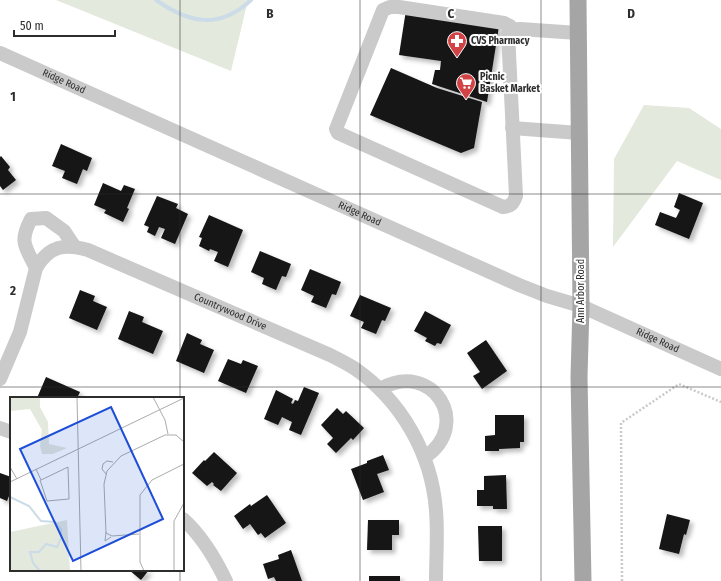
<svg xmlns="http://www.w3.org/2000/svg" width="721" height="581" font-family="'Fira Sans Condensed',sans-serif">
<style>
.green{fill:#e3e9dd}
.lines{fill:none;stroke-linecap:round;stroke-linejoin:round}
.stream{stroke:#cbdbe7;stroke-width:4}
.building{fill:#141414;filter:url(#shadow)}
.path{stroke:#cacaca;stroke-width:2.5;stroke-dasharray:2 2;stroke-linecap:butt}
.minor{stroke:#cacaca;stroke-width:14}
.major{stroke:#a5a5a5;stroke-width:17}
.grid{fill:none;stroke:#2d2d2d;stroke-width:1;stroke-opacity:0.55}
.labels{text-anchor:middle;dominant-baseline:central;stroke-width:4;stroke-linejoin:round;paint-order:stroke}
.poi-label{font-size:10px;font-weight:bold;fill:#2d2d2d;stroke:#fff;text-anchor:start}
.street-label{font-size:10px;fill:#2d2d2d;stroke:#fff}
.inset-river{fill:none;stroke:#cbdbe7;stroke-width:2}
.inset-road{fill:none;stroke:#ababab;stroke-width:1}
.view{fill:#1d4ed8;fill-opacity:0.15;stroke:#1d4ed8;stroke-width:2}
.inset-edge{fill:none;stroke:#2d2d2d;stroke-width:2}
.grid-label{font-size:13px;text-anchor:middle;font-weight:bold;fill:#2d2d2d;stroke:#fff;stroke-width:4;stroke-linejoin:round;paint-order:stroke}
</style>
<defs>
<filter id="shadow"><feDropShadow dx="3.5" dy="3.5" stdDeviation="2" flood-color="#0004"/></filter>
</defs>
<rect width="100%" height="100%" fill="#fff"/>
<path class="green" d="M 56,0 L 248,0 L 231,71 Z
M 644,105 L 689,108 L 721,129 L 721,180 L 677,161 L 613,247 L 614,159 Z"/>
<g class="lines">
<path class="stream" d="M 156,0 C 189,23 219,30 251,0"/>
</g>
<path class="building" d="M 406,10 L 499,26 L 487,102 L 432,84 L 435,70 L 440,70 L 441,61 L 399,55 Z
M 391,68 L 437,88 L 482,102 L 474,148 L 461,153 L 370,115 Z
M 61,144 L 92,158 L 87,171 L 83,169 L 77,184 L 62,178 L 65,171 L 52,166 Z
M 1,156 L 10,167 L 8,170 L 16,180 L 3,190 L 0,186 L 0,157 Z
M 103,183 L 121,191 L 124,185 L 135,189 L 127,208 L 129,209 L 123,222 L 104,213 L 106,210 L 94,205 Z
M 679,193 L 703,203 L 689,239 L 655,225 L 660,212 L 676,218 L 680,210 L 674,207 Z
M 157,196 L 178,204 L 176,208 L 188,214 L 175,244 L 161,238 L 165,229 L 159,227 L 155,236 L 147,232 L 149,227 L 144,225 Z
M 209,215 L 243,230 L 228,267 L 214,261 L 218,252 L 210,249 L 209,251 L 199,246 L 202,238 L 199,237 Z
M 260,251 L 291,264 L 286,277 L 282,276 L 276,290 L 262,284 L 264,278 L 251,272 Z
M 310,269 L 341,282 L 336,295 L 332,294 L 326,308 L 311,302 L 314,296 L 301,290 Z
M 80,290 L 95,296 L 93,301 L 107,307 L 97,330 L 69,318 Z
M 360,295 L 391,308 L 385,321 L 382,320 L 376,334 L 361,328 L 364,322 L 350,316 Z
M 129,311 L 144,317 L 142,322 L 163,331 L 153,354 L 118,339 Z
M 425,311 L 451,325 L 441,344 L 437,343 L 435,346 L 425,341 L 427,338 L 414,331 Z
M 187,333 L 202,340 L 200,344 L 214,350 L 204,373 L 176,361 Z
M 486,340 L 507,371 L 482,389 L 473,376 L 480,372 L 467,353 Z
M 228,359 L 241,364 L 243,360 L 258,366 L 246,393 L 218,381 Z
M 46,377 L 80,392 L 77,398 L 37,398 Z
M 304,387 L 319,393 L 301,435 L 289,430 L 292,422 L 282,417 L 278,425 L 264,419 L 276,390 L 293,399 L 291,403 L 293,404 L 295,400 L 298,401 Z
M 337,408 L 343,414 L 346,411 L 364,428 L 353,440 L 351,438 L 336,453 L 327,444 L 333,438 L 321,425 Z
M 495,415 L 524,415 L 524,442 L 520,442 L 520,448 L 499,449 L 499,451 L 485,451 L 485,436 L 495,435 Z
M 214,452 L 237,473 L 221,491 L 213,485 L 214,484 L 212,482 L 207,486 L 192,473 L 204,460 L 205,461 Z
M 383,455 L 389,470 L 377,474 L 384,492 L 363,500 L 351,469 L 367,463 L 367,461 Z
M 0,473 L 11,477 L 11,491 L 7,501 L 0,498 Z
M 506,475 L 507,509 L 493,509 L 493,506 L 477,506 L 477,490 L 484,490 L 484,476 Z
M 267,495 L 286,523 L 265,538 L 261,533 L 258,535 L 250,524 L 243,529 L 234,516 L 250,504 L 251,506 Z
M 667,514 L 690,520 L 686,535 L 684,534 L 679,554 L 659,549 Z
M 368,520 L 399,520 L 399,535 L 392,535 L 392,550 L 367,550 Z
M 478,526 L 502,526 L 502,561 L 479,561 Z
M 291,550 L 302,581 L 276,581 L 274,577 L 268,579 L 263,564 L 279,559 L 278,555 Z
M 129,570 L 149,570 L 141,580 Z
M 369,576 L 400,576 L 400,581 L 369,581 Z"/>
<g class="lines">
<path class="path" d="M 622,581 L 621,423 L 679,384 L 721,402"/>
<g class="minor">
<path d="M 512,30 L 510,26 L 504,23 L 399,7 L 390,7 L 383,10 L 336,129 L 338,133 L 503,207 C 511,206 513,204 516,196 L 508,33 L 512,30 L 520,29 L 578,33"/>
<path id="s1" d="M 0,53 L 519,285 L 547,296 L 581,306 L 721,369"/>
<path d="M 512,128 L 579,133"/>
<path d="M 36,268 C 25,246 19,242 31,219 L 46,218 L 64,231 L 74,246"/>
<path id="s2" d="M 0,379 L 20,332 L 36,268 C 49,246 64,243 88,250 L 330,355 C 338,359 346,363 354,368 C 401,400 432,454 436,511 C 438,534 436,558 436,581"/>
<path d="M 380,389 C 433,359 473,425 425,457"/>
<path d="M 0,428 L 11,432"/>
<path d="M 183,519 C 202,536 215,558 226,581"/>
</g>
<path class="major" d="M 578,0 L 581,306 L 579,377 L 583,581"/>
</g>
<path class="grid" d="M 180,0 L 180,398M 360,0 L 360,581M 541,0 L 541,581M 0,194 L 721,194M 0,387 L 721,387M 180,570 L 180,581"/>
<defs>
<symbol id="pharmacy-pin" viewBox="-11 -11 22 30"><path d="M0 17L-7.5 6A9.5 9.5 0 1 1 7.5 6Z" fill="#d14347" stroke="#fff"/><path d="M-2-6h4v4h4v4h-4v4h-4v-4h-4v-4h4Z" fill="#fff"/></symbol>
<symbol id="supermarket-pin" viewBox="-11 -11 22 30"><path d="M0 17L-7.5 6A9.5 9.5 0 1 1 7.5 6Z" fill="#d14347" stroke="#fff"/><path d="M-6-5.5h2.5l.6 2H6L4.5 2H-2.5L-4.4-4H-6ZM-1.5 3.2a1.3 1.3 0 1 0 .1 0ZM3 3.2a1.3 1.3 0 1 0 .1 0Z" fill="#fff"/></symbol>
</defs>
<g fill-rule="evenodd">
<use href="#pharmacy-pin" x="446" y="30" width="22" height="30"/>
<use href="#supermarket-pin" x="455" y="72" width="22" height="30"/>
</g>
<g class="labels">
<g class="poi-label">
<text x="471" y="41">CVS Pharmacy</text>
<text x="480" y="77">Picnic<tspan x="480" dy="12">Basket Market</tspan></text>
</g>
<g class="street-label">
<text stroke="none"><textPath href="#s1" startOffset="70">Ridge Road</textPath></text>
<text stroke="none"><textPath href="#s1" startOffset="394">Ridge Road</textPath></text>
<text transform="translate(581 291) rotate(-90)">Ann Arbor Road</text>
<text stroke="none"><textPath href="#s2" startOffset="333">Countrywood Drive</textPath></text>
<text stroke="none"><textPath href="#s1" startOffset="718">Ridge Road</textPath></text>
</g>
</g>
<g transform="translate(10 397)">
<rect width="174" height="174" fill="#fff"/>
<path d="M 0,0 L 30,0 L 30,10 L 38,25 L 39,47 L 57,51 L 43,57 L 32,57 L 30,49 L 32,33 L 20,12 L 0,14 ZM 57,123 L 60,174 L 0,174 L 0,135 Z" fill="#e3e9dd"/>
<path class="inset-river" d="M 0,100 L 19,109 L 31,124 L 45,125 L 51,132 L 51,141 L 47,150 L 36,147 L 29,155 L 20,155 L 23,166 L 30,174"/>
<path class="inset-road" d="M 67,0 L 71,174M 143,0 L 155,23 L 158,37M 0,70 L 7,82M 26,72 L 31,83 L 58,70 L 59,102 L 37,104 L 30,83M 96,77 L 92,72 L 93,67 L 97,64 L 103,65M 0,85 L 174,1M 96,135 L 95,144 L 101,140M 129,137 L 102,139 L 96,136 L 94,87 L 97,74 L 111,59 L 155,38 L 166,38 L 174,45M 134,174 L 130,165 L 130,98 L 142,83 L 174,67M 164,174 L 164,124 L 174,106"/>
<path class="view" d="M 101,10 L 153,122 L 63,164 L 10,52 Z"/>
<rect width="174" height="174" class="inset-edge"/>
</g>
<g class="grid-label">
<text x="270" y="18">B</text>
<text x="451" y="18">C</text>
<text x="631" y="18">D</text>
<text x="13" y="101">1</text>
<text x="13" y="295">2</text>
</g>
<path d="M14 30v6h101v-6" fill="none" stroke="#2d2d2d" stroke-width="2"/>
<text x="20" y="30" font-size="12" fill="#2d2d2d" stroke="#ffffff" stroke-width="3" paint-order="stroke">50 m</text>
</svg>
